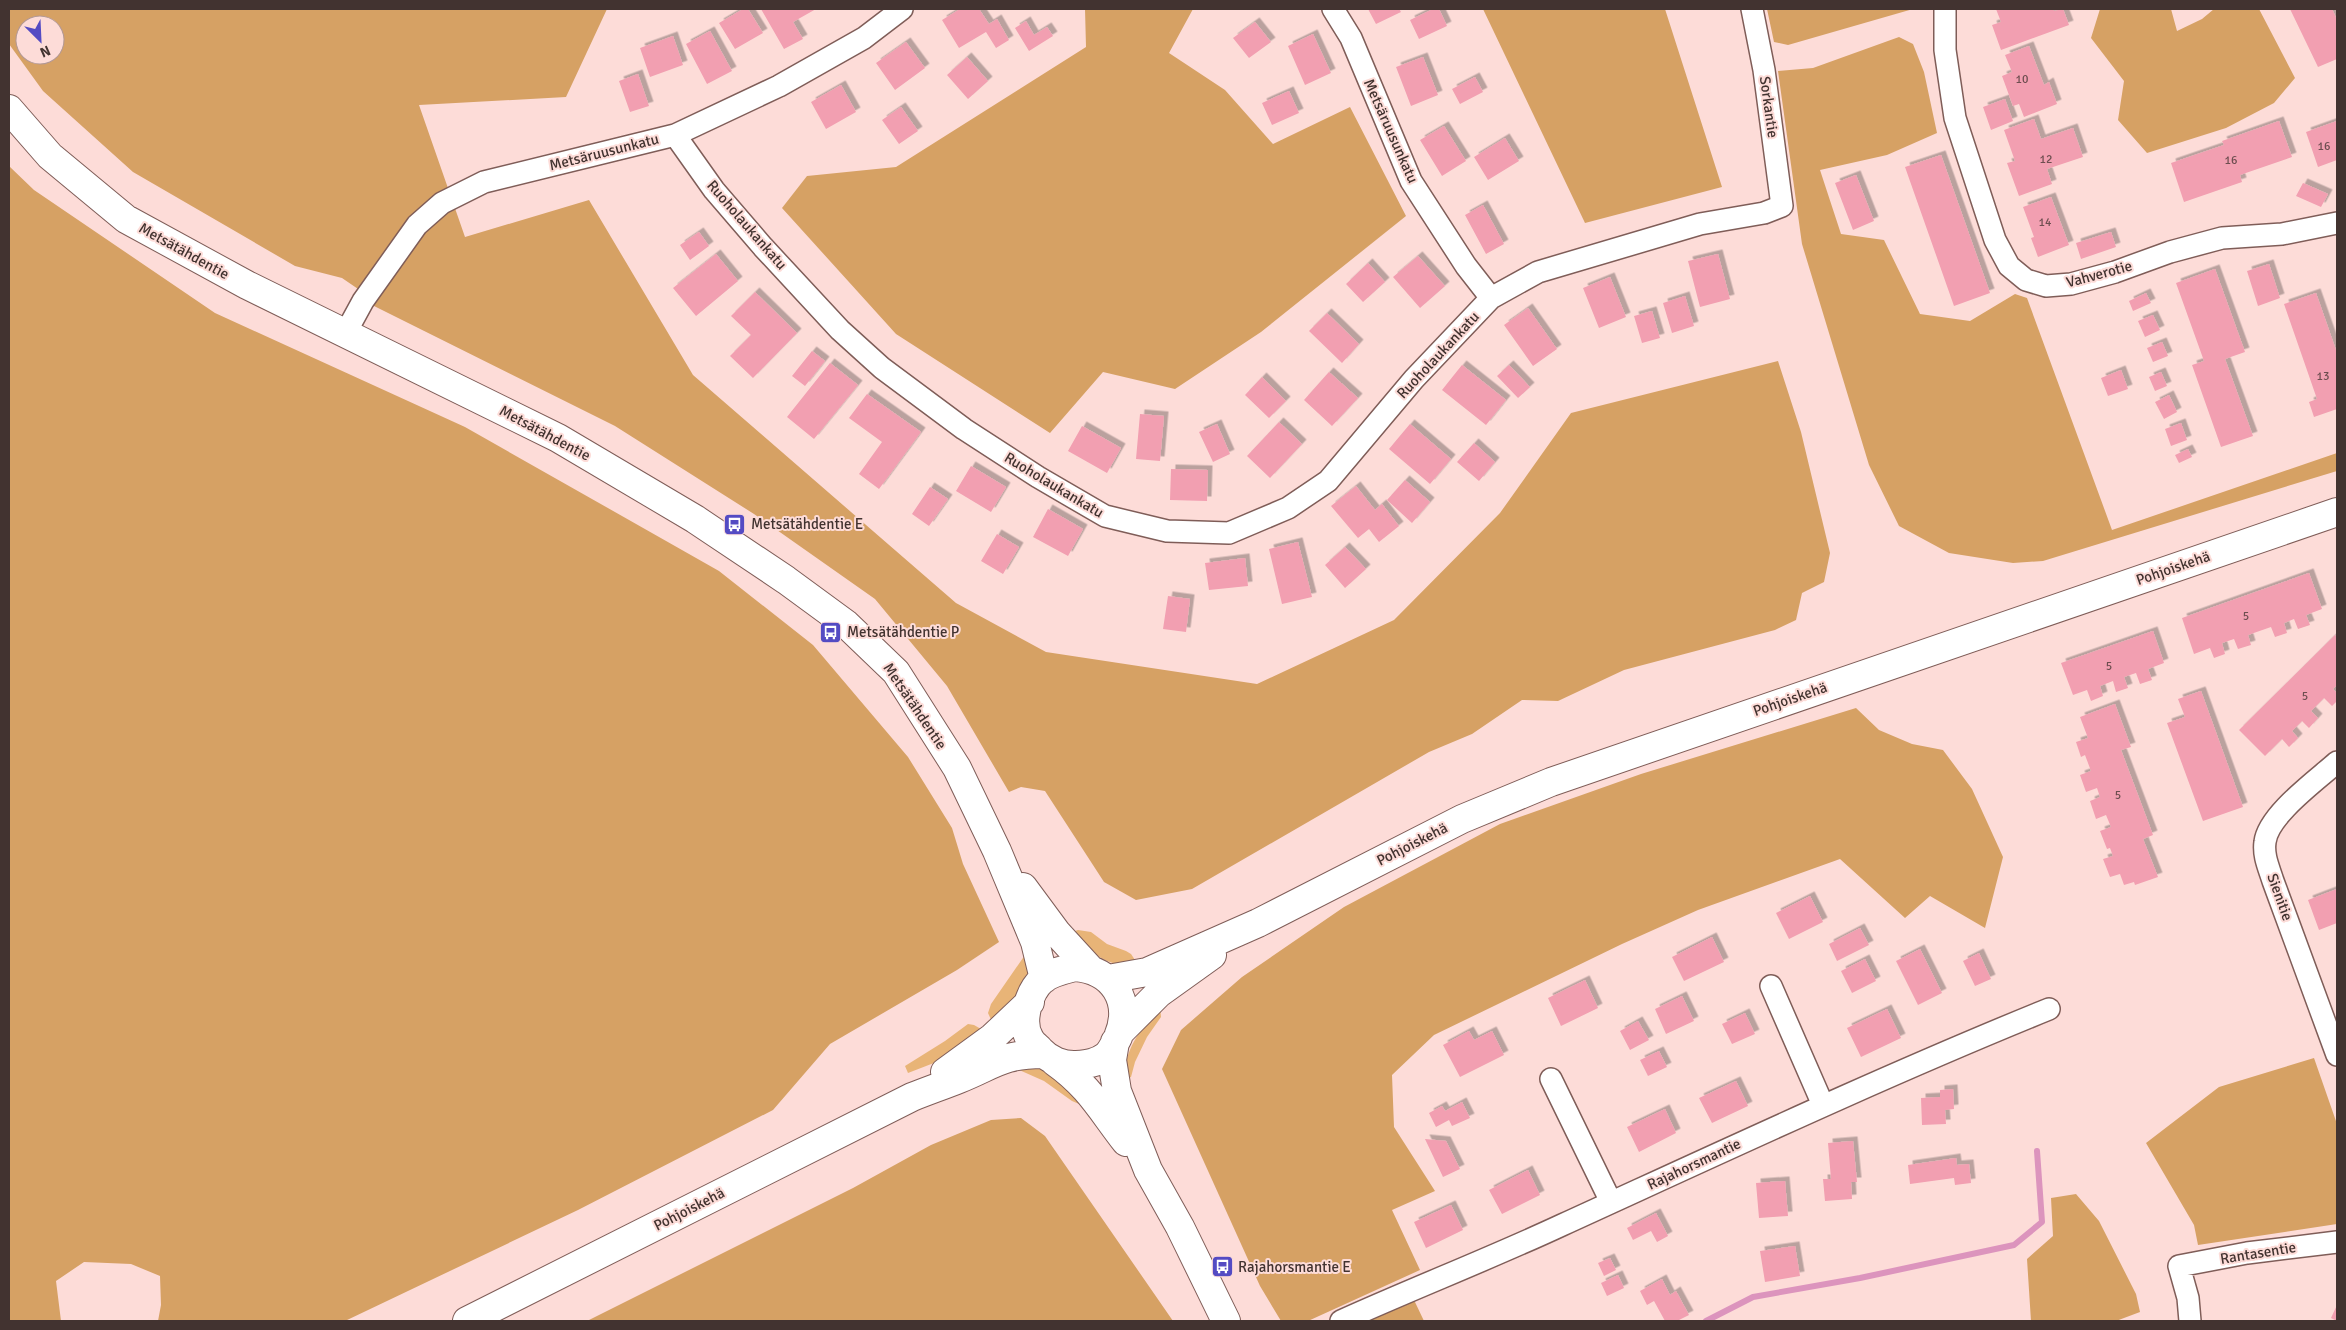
<svg xmlns="http://www.w3.org/2000/svg" width="2346" height="1330" font-family="Signika,sans-serif">
<style>
.green{fill:#e8b477}
.forest{fill:#d6a164;fill-rule:evenodd}
.lines{fill:none;stroke-linecap:round;stroke-linejoin:round}
.stream{stroke:#dc94bd;stroke-width:6}
.building{fill:#f29fb1;filter:url(#shadow)}
.street-casing{stroke:#7f5d58;stroke-width:24}
.secondary-casing{stroke:#7f5d58;stroke-width:30}
.street{stroke:#fff;stroke-width:21}
.secondary{stroke:#fff;stroke-width:28}
.labels{text-anchor:middle;dominant-baseline:central;stroke-width:4;stroke-linejoin:round;paint-order:stroke}
.number-label{font-size:12px;fill:#6e4e50}
.street-label{font-size:15px;fill:#423330;stroke:#fddcd8}
.poi-label{font-size:15px;fill:#423330;stroke:#fddcd8;text-anchor:start}
</style>
<defs>
<filter id="shadow"><feDropShadow dx="4.5" dy="-4.5" stdDeviation="0" flood-color="#0004"/></filter>
</defs>
<rect width="100%" height="100%" fill="#fddcd8"/>
<path class="green" d="M 1078,930 L 1091,932 L 1107,944 L 1126,951 L 1131,954 L 1139,966 C 1106,968 1092,952 1069,933 Z
M 1025,955 C 1026,959 1029,966 1029,970 C 1028,987 1003,1012 993,1024 L 988,1013 L 991,1004 Z
M 1160,1005 L 1161,1017 L 1147,1037 L 1135,1062 L 1131,1077 L 1124,1080 C 1124,1049 1141,1029 1160,1005 Z
M 968,1024 L 974,1025 L 981,1029 L 939,1061 L 908,1073 L 905,1066 L 945,1041 Z
M 1037,1066 L 1067,1085 L 1085,1101 L 1079,1104 L 1072,1101 L 1044,1081 L 1017,1069 Z"/>
<path class="forest" d="M 9,9 L 607,9 L 566,97 L 419,105 L 465,237 L 589,200 L 693,375 L 956,603 L 1046,652 L 1257,684 L 1394,620 L 1500,513 L 1571,413 L 1778,361 L 1801,432 L 1830,553 L 1824,582 L 1802,593 L 1796,620 L 1775,630 L 1624,670 L 1558,701 L 1522,700 L 1472,734 L 1429,752 L 1192,889 L 1136,900 L 1104,882 L 1045,791 L 1021,787 L 1009,792 L 947,686 L 875,599 L 754,514 L 615,426 L 372,305 L 361,291 L 342,278 L 295,266 L 133,172 L 43,91 L 9,44 ZM 25,25 L 55,25 L 55,55 L 25,55 Z
M 1085,9 L 1193,9 L 1169,53 L 1225,90 L 1273,144 L 1350,107 L 1406,216 L 1261,332 L 1175,389 L 1103,372 L 1050,433 L 896,334 L 782,208 L 807,176 L 896,167 L 1086,47 Z
M 1483,9 L 1665,9 L 1722,187 L 1585,223 Z
M 1767,9 L 1913,9 L 1788,45 L 1774,42 Z
M 2100,9 L 2171,9 L 2177,31 L 2202,19 L 2214,9 L 2259,9 L 2295,78 L 2274,103 L 2226,128 L 2147,153 L 2118,120 L 2124,81 L 2091,38 Z
M 1899,37 L 1913,44 L 1924,72 L 1937,133 L 1887,155 L 1820,170 L 1841,234 L 1884,240 L 1920,314 L 1970,321 L 2015,294 L 2027,298 L 2112,530 L 2337,453 L 2337,471 L 2043,561 L 2013,563 L 1949,553 L 1899,526 L 1869,465 L 1802,244 L 1778,71 L 1813,68 Z
M 9,166 L 34,190 L 215,313 L 465,427 L 719,571 L 813,645 L 908,757 L 952,828 L 963,864 L 999,942 L 957,970 L 830,1044 L 773,1110 L 578,1210 L 345,1321 L 158,1321 L 161,1305 L 160,1276 L 131,1264 L 84,1262 L 56,1281 L 61,1321 L 9,1321 Z
M 1856,708 L 1879,730 L 1912,744 L 1943,750 L 1972,789 L 2003,857 L 1985,928 L 1930,896 L 1905,918 L 1840,859 L 1698,910 L 1622,944 L 1434,1035 L 1392,1075 L 1394,1127 L 1435,1191 L 1392,1210 L 1420,1270 L 1308,1321 L 1281,1321 L 1260,1286 L 1162,1069 L 1181,1030 L 1242,977 L 1344,907 L 1500,824 L 1641,774 Z
M 2314,1058 L 2337,1124 L 2337,1224 L 2198,1245 L 2194,1225 L 2146,1143 L 2219,1087 Z
M 1021,1118 L 1045,1136 L 1173,1321 L 587,1321 L 853,1188 L 931,1145 L 991,1120 Z
M 2076,1194 L 2099,1221 L 2136,1294 L 2140,1312 L 2116,1321 L 2031,1321 L 2027,1259 L 2053,1236 L 2051,1198 Z
M 1414,1300 L 1424,1321 L 1366,1321 Z"/>
<g class="lines">
<path class="stream" d="M 1706,1321 L 1753,1297 L 1860,1278 L 2014,1245 L 2042,1222 L 2037,1151"/>
</g>
<path class="building" d="M 743,9 L 748,9 L 763,33 L 735,49 L 719,23 Z
M 761,9 L 816,9 L 793,22 L 803,39 L 784,49 Z
M 960,9 L 979,9 L 989,24 L 997,19 L 1009,40 L 996,48 L 986,32 L 959,48 L 942,20 Z
M 1368,9 L 1399,9 L 1401,12 L 1376,24 Z
M 1433,9 L 1439,9 L 1447,26 L 1419,39 L 1410,20 Z
M 1996,9 L 2053,9 L 2054,11 L 2063,9 L 2069,25 L 2001,50 L 1992,25 L 2001,22 Z
M 2290,9 L 2332,9 L 2337,20 L 2337,59 L 2318,67 Z
M 1026,21 L 1034,35 L 1047,27 L 1053,36 L 1029,51 L 1015,28 Z
M 1255,22 L 1271,42 L 1249,58 L 1233,38 Z
M 710,31 L 732,71 L 707,84 L 686,44 Z
M 1313,34 L 1331,73 L 1305,85 L 1288,46 Z
M 673,36 L 683,65 L 650,77 L 640,48 Z
M 906,42 L 925,68 L 895,90 L 876,63 Z
M 2029,46 L 2044,85 L 2049,82 L 2057,104 L 2024,117 L 2019,104 L 2013,106 L 2002,76 L 2012,72 L 2005,55 Z
M 967,57 L 988,81 L 968,99 L 947,75 Z
M 1423,57 L 1438,95 L 1411,106 L 1396,67 Z
M 638,74 L 649,106 L 630,112 L 619,81 Z
M 1475,77 L 1483,92 L 1460,104 L 1452,89 Z
M 841,85 L 856,112 L 826,129 L 811,102 Z
M 1289,91 L 1299,113 L 1272,125 L 1262,103 Z
M 2005,99 L 2013,121 L 1991,130 L 1983,107 Z
M 901,107 L 918,131 L 899,144 L 882,120 Z
M 2034,119 L 2041,139 L 2073,128 L 2083,157 L 2047,169 L 2052,184 L 2019,196 L 2007,163 L 2015,161 L 2004,130 Z
M 2279,121 L 2292,157 L 2240,175 L 2242,182 L 2184,202 L 2171,163 L 2224,145 L 2222,141 Z
M 2337,121 L 2337,160 L 2318,167 L 2306,132 Z
M 1444,126 L 1466,161 L 1442,176 L 1420,140 Z
M 1505,138 L 1519,161 L 1488,180 L 1474,157 Z
M 1941,155 L 1990,293 L 1954,306 L 1905,167 Z
M 1856,175 L 1874,221 L 1853,230 L 1835,183 Z
M 2303,183 L 2328,194 L 2321,207 L 2296,196 Z
M 2051,197 L 2069,245 L 2038,257 L 2031,238 L 2034,237 L 2023,207 Z
M 1483,205 L 1504,244 L 1486,254 L 1465,215 Z
M 699,232 L 709,246 L 690,260 L 680,245 Z
M 2111,232 L 2116,247 L 2081,259 L 2076,243 Z
M 716,254 L 738,281 L 696,316 L 673,288 Z
M 1718,254 L 1730,299 L 1700,307 L 1688,261 Z
M 1418,256 L 1445,286 L 1420,308 L 1393,277 Z
M 1368,263 L 1385,282 L 1363,302 L 1346,284 Z
M 2269,264 L 2280,298 L 2258,306 L 2247,271 Z
M 2215,269 L 2245,352 L 2225,359 L 2253,436 L 2221,447 L 2192,365 L 2204,361 L 2176,283 Z
M 1610,277 L 1626,317 L 1599,328 L 1583,288 Z
M 755,292 L 797,333 L 753,378 L 730,356 L 751,335 L 731,316 Z
M 2146,293 L 2151,303 L 2133,311 L 2129,301 Z
M 2316,293 L 2337,353 L 2337,409 L 2314,417 L 2309,402 L 2317,399 L 2284,304 Z
M 1685,296 L 1694,326 L 1672,333 L 1663,303 Z
M 1528,308 L 1557,349 L 1533,366 L 1504,325 Z
M 1652,311 L 1660,338 L 1642,343 L 1634,316 Z
M 1327,313 L 1359,344 L 1342,363 L 1309,331 Z
M 2153,315 L 2160,330 L 2145,337 L 2138,321 Z
M 2162,342 L 2168,356 L 2153,362 L 2147,348 Z
M 812,351 L 825,361 L 805,386 L 792,376 Z
M 830,363 L 858,385 L 814,439 L 787,417 Z
M 1462,365 L 1506,400 L 1486,425 L 1442,390 Z
M 1509,365 L 1530,387 L 1518,398 L 1497,376 Z
M 2121,370 L 2128,389 L 2108,396 L 2101,378 Z
M 1329,372 L 1358,398 L 1332,426 L 1304,400 Z
M 2161,372 L 2167,386 L 2155,391 L 2149,377 Z
M 1262,377 L 1286,401 L 1269,418 L 1245,395 Z
M 867,394 L 921,432 L 879,489 L 859,474 L 882,442 L 849,418 Z
M 2169,395 L 2177,412 L 2164,419 L 2155,402 Z
M 1140,414 L 1164,416 L 1160,461 L 1136,459 Z
M 1279,422 L 1302,444 L 1270,478 L 1247,456 Z
M 2181,423 L 2187,440 L 2171,446 L 2165,429 Z
M 1217,424 L 1230,454 L 1213,462 L 1199,432 Z
M 1410,424 L 1451,459 L 1430,484 L 1389,449 Z
M 1082,426 L 1121,448 L 1107,473 L 1068,451 Z
M 1474,443 L 1495,462 L 1479,481 L 1457,462 Z
M 2188,449 L 2192,457 L 2179,463 L 2175,455 Z
M 971,466 L 1006,487 L 991,512 L 956,491 Z
M 1171,469 L 1208,470 L 1207,501 L 1170,500 Z
M 1405,480 L 1430,502 L 1412,523 L 1387,500 Z
M 1356,486 L 1375,510 L 1382,504 L 1399,526 L 1379,542 L 1369,529 L 1358,538 L 1331,506 Z
M 930,487 L 948,499 L 929,526 L 912,514 Z
M 1048,509 L 1083,529 L 1068,556 L 1033,537 Z
M 997,534 L 1019,547 L 1003,574 L 981,561 Z
M 1298,542 L 1312,597 L 1282,604 L 1269,549 Z
M 1345,547 L 1366,569 L 1345,588 L 1325,565 Z
M 1245,558 L 1248,586 L 1209,590 L 1205,563 Z
M 2309,573 L 2322,609 L 2306,615 L 2310,625 L 2298,629 L 2294,619 L 2284,623 L 2287,633 L 2275,637 L 2271,627 L 2248,635 L 2251,645 L 2238,649 L 2234,639 L 2222,643 L 2225,654 L 2214,658 L 2210,648 L 2194,654 L 2182,618 Z
M 1168,596 L 1190,599 L 1186,632 L 1163,629 Z
M 2153,631 L 2164,663 L 2148,669 L 2152,680 L 2140,684 L 2136,673 L 2124,677 L 2128,688 L 2116,692 L 2113,681 L 2100,686 L 2103,696 L 2091,701 L 2087,690 L 2073,695 L 2061,663 Z
M 2335,635 L 2337,638 L 2337,685 L 2333,689 L 2337,693 L 2337,701 L 2332,706 L 2324,698 L 2311,711 L 2318,718 L 2309,728 L 2302,721 L 2292,731 L 2298,738 L 2289,747 L 2282,739 L 2265,756 L 2239,730 Z
M 2201,691 L 2243,807 L 2203,821 L 2167,723 L 2185,717 L 2178,699 Z
M 2115,704 L 2131,747 L 2121,750 L 2153,835 L 2143,839 L 2158,877 L 2135,885 L 2134,882 L 2124,885 L 2120,874 L 2110,877 L 2103,859 L 2113,856 L 2110,848 L 2107,849 L 2100,831 L 2111,827 L 2106,815 L 2096,819 L 2090,801 L 2100,797 L 2097,788 L 2086,792 L 2080,775 L 2091,771 L 2085,755 L 2081,757 L 2076,742 L 2088,738 L 2080,717 Z
M 2337,889 L 2337,923 L 2319,930 L 2308,900 Z
M 1810,896 L 1823,922 L 1789,939 L 1776,913 Z
M 1860,928 L 1869,945 L 1837,961 L 1829,944 Z
M 1712,937 L 1724,962 L 1684,981 L 1672,957 Z
M 1920,949 L 1942,993 L 1918,1005 L 1896,961 Z
M 1979,953 L 1991,979 L 1975,986 L 1963,961 Z
M 1865,959 L 1876,981 L 1852,993 L 1841,971 Z
M 1585,980 L 1598,1008 L 1561,1026 L 1548,998 Z
M 1682,996 L 1694,1021 L 1666,1034 L 1655,1009 Z
M 1887,1009 L 1901,1038 L 1861,1057 L 1847,1028 Z
M 1745,1013 L 1755,1034 L 1732,1044 L 1722,1024 Z
M 1638,1021 L 1649,1040 L 1630,1050 L 1620,1031 Z
M 1469,1031 L 1474,1040 L 1492,1031 L 1504,1055 L 1460,1077 L 1443,1045 Z
M 1659,1051 L 1667,1067 L 1648,1076 L 1640,1060 Z
M 1736,1081 L 1748,1106 L 1712,1123 L 1699,1098 Z
M 1953,1089 L 1954,1109 L 1945,1110 L 1946,1124 L 1922,1125 L 1921,1098 L 1940,1097 L 1940,1090 Z
M 1462,1102 L 1470,1118 L 1452,1126 L 1449,1120 L 1436,1127 L 1429,1113 L 1442,1106 L 1445,1111 Z
M 1665,1109 L 1676,1133 L 1639,1152 L 1627,1127 Z
M 1425,1139 L 1446,1141 L 1460,1169 L 1443,1177 Z
M 1853,1141 L 1857,1182 L 1851,1182 L 1852,1199 L 1825,1201 L 1823,1179 L 1831,1179 L 1828,1143 Z
M 1956,1158 L 1957,1165 L 1969,1164 L 1971,1183 L 1955,1185 L 1954,1178 L 1910,1184 L 1908,1165 Z
M 1528,1170 L 1540,1195 L 1502,1214 L 1489,1190 Z
M 1785,1181 L 1788,1216 L 1759,1218 L 1756,1183 Z
M 1451,1205 L 1463,1230 L 1426,1248 L 1414,1222 Z
M 1656,1213 L 1668,1236 L 1657,1242 L 1651,1231 L 1633,1240 L 1627,1228 Z
M 1795,1246 L 1800,1276 L 1765,1282 L 1760,1251 Z
M 1610,1258 L 1616,1270 L 1604,1276 L 1598,1263 Z
M 1618,1275 L 1624,1288 L 1607,1296 L 1601,1283 Z
M 1662,1279 L 1670,1295 L 1676,1291 L 1689,1315 L 1677,1321 L 1665,1321 L 1654,1301 L 1647,1305 L 1640,1291 Z
M 2337,1305 L 2337,1321 L 2331,1318 Z"/>
<g class="lines">
<defs>
<path id="street" d="M 1333,9 L 1351,38 L 1411,181 L 1466,266 L 1491,298
M 1945,9 L 1945,50 L 1955,118 L 1995,240 L 2009,266 L 2026,280 L 2046,286 L 2071,284 L 2115,272 L 2170,252 L 2222,238 L 2282,234 L 2337,223
M 675,135 L 714,190 L 763,247 L 840,330 L 882,368 L 964,429 L 1038,477 L 1105,516 L 1167,531 L 1229,533 L 1288,508 L 1328,481 L 1414,379 L 1491,298 L 1538,272 L 1700,224 L 1764,213 L 1782,206 L 1764,70 L 1752,9
M 345,334 L 363,301 L 417,225 L 442,203 L 484,182 L 675,135 L 779,86 L 864,38 L 902,9
M 2337,762 C 2317,780 2268,815 2265,842 C 2263,856 2269,868 2273,881 L 2337,1055
M 1771,986 L 1823,1105
M 1551,1079 L 1611,1202
M 1341,1321 C 1414,1288 1489,1259 1562,1225 C 1724,1151 1884,1076 2049,1009
M 2190,1321 L 2188,1298 L 2179,1266 L 2247,1253 L 2337,1242"/>
<path id="secondary" d="M 9,109 L 50,156 L 126,219 L 247,285 L 558,438 L 695,519 L 786,580 L 846,624 L 896,672 L 957,768 L 997,851 L 1035,942 L 1044,979
M 1023,887 L 1057,933 L 1090,969
M 1075,967 C 1113,970 1133,1001 1118,1037 C 1115,1043 1111,1052 1106,1056 C 1097,1063 1087,1064 1077,1065 C 1063,1066 1049,1060 1040,1050 C 1036,1046 1032,1043 1030,1039 C 1019,1022 1029,991 1043,979 C 1053,972 1063,970 1075,967 Z
M 1108,979 L 1147,972 L 1258,923 L 1462,819 L 1551,782 L 2337,512
M 1120,1032 L 1159,993 L 1212,955
M 1115,1042 L 1112,1060 L 1117,1091 L 1148,1170 L 1180,1227 L 1226,1321
M 1055,1062 C 1089,1086 1101,1110 1126,1142
M 945,1072 L 993,1037 L 1030,1002
M 467,1321 L 912,1097 C 927,1091 944,1085 959,1079 C 994,1065 1002,1054 1043,1054"/>
</defs>
<use href="#street" class="street-casing"/>
<use href="#secondary" class="secondary-casing"/>
<use href="#street" class="street"/>
<use href="#secondary" class="secondary"/>
</g>
<defs>
<symbol id="bus-square" viewBox="-11 -11 22 22"><rect x="-9" y="-9" width="18" height="18" rx="4" fill="#544bc3" stroke="#fddcd8"/><path d="M-5-6H5V4H4V6H2V4H-2V6H-4V4H-5ZM-3.5-4V0h7V-4ZM-3.5 1.2v1.5H-2V1.2ZM2 1.2v1.5H3.5V1.2Z" fill="#fff"/></symbol>
</defs>
<g fill-rule="evenodd">
<use href="#bus-square" x="722" y="512" width="25" height="25"/>
<use href="#bus-square" x="818" y="620" width="25" height="25"/>
<use href="#bus-square" x="1210" y="1254" width="25" height="25"/>
</g>
<g class="labels">
<g class="number-label">
<text x="2022" y="79">10</text>
<text x="2324" y="146">16</text>
<text x="2046" y="159">12</text>
<text x="2231" y="160">16</text>
<text x="2045" y="222">14</text>
<text x="2323" y="376">13</text>
<text x="2246" y="616">5</text>
<text x="2109" y="666">5</text>
<text x="2305" y="696">5</text>
<text x="2118" y="795">5</text>
</g>
<g class="street-label">
<text transform="translate(1769 107) rotate(82)">Sorkantie</text>
<text transform="translate(1391 131) rotate(66)">Metsäruusunkatu</text>
<text transform="translate(604 152) rotate(-14)">Metsäruusunkatu</text>
<text transform="translate(747 225) rotate(49)">Ruoholaukankatu</text>
<text transform="translate(184 251) rotate(29)">Metsätähdentie</text>
<text transform="translate(2099 274) rotate(-15)">Vahverotie</text>
<text transform="translate(1438 355) rotate(-47)">Ruoholaukankatu</text>
<text transform="translate(545 433) rotate(28)">Metsätähdentie</text>
<text transform="translate(1054 485) rotate(31)">Ruoholaukankatu</text>
<text transform="translate(2173 568) rotate(-19)">Pohjoiskehä</text>
<text transform="translate(1790 699) rotate(-19)">Pohjoiskehä</text>
<text transform="translate(915 706) rotate(56)">Metsätähdentie</text>
<text transform="translate(1412 844) rotate(-27)">Pohjoiskehä</text>
<text transform="translate(2280 897) rotate(70)">Sienitie</text>
<text transform="translate(1694 1164) rotate(-25)">Rajahorsmantie</text>
<text transform="translate(689 1209) rotate(-27)">Pohjoiskehä</text>
<text transform="translate(2258 1253) rotate(-9)">Rantasentie</text>
</g>
<g class="poi-label">
<text x="751" y="524">Metsätähdentie E</text>
<text x="847" y="632">Metsätähdentie P</text>
<text x="1238" y="1267">Rajahorsmantie E</text>
</g>
</g>
<rect width="2346" height="1330" fill="none" stroke="#423330" stroke-width="20"/>
<g transform="translate(40 40) rotate(156)"><circle r="24" fill="#fddcd8" stroke="#b29895"/>
<path d="M0-4L9 19L0 12L-9 19Z" fill="#544bc3"/>
<text y="-8" font-size="14" font-weight="bold" text-anchor="middle" fill="#423330">N</text>
</g>
</svg>
